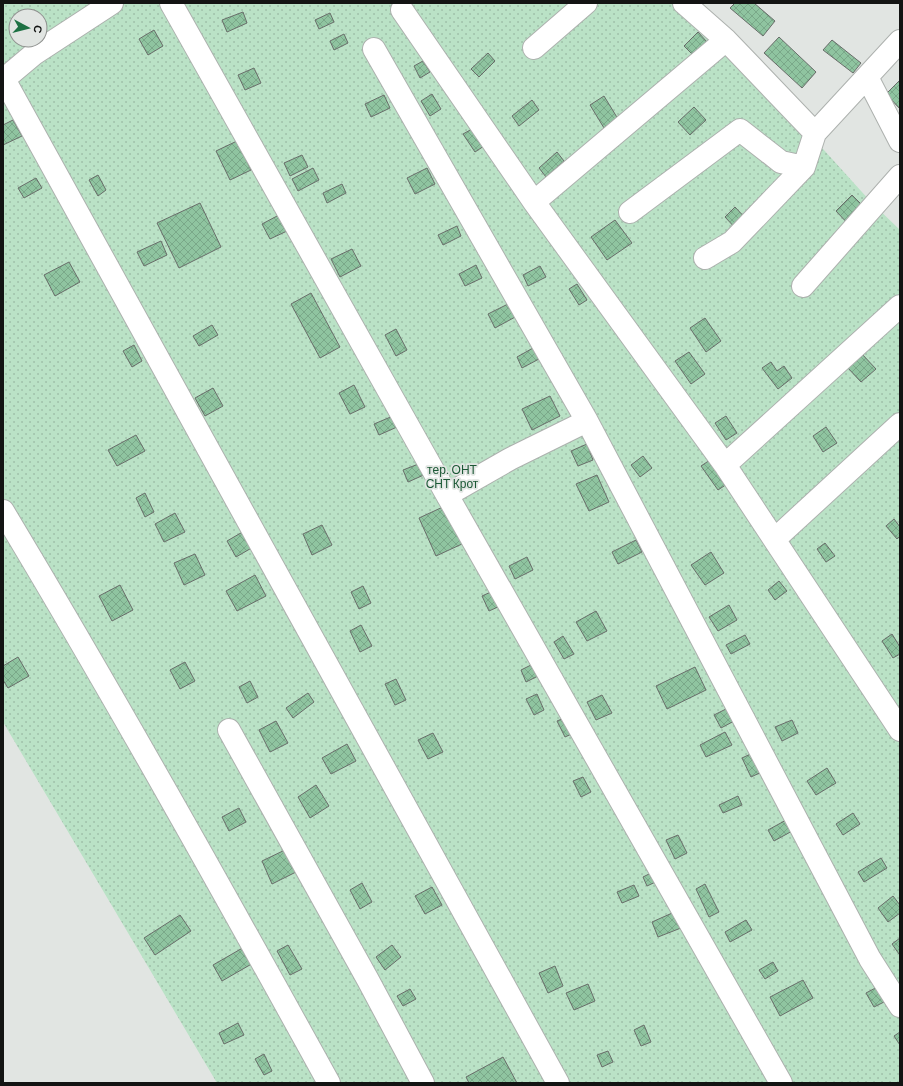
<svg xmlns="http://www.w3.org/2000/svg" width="903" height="1086" font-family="Barlow,sans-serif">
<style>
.green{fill:url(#green-dots);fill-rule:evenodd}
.building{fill:url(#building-cross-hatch);stroke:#696d6a}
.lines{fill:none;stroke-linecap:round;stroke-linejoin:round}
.minor-casing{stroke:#adb1ae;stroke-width:24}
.minor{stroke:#fff;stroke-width:22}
.labels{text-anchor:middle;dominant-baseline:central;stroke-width:3.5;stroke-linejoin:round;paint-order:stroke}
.park-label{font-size:12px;fill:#1b5835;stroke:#e1e5e2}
</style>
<defs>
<pattern id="green-dots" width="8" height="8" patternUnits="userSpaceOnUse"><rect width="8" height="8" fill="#bae2c6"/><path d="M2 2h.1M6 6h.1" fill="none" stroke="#9fc1a9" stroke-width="1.8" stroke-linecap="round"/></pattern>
<pattern id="building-cross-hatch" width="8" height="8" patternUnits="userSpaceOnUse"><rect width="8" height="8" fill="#8fc4a0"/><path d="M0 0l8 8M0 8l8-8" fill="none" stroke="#7aa889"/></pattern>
</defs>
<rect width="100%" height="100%" fill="#e1e5e2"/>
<path class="green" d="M 3,3 L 691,3 L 871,202 L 900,230 L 900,1083 L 217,1083 L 3,722 ZM 16,16 L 40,16 L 40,40 L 16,40 Z"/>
<path class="building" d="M 735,3 L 754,3 L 775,21 L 763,36 L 730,8 Z
M 243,12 L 247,23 L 227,32 L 222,20 Z
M 330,13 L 334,22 L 319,29 L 315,20 Z
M 154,30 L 163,46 L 148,55 L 139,39 Z
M 698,32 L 707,42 L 693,55 L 684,46 Z
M 344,34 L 348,43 L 334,50 L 330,41 Z
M 779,37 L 816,72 L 802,88 L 764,53 Z
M 832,40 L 861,63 L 853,73 L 823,50 Z
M 488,53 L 495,61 L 479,77 L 471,69 Z
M 423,61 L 430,72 L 420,78 L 414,66 Z
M 254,68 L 261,83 L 245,90 L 238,75 Z
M 900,80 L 900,109 L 886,94 Z
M 432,94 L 441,109 L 430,116 L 421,101 Z
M 384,95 L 390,108 L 371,117 L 365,104 Z
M 604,96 L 618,119 L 604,128 L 590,105 Z
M 532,100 L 539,110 L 519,126 L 512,116 Z
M 694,107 L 706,120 L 690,135 L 678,122 Z
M 13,120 L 22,136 L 3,145 L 3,125 Z
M 472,129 L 484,146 L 475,152 L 463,134 Z
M 237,141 L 251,170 L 230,180 L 216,151 Z
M 557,152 L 564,161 L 546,177 L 539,168 Z
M 302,155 L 308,167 L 290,176 L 284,163 Z
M 313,168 L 319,180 L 298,191 L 292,179 Z
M 427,168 L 435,184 L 415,194 L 407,178 Z
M 98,175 L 106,190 L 98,196 L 89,180 Z
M 36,178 L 42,188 L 24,198 L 18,188 Z
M 342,184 L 346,193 L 327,203 L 323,193 Z
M 852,195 L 867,210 L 851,227 L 836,211 Z
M 200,203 L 221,247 L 179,268 L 157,223 Z
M 735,207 L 749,222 L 738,231 L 725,217 Z
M 279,215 L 287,231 L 270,239 L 262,224 Z
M 615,220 L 632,243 L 607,260 L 591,237 Z
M 457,226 L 461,236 L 443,245 L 438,235 Z
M 161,241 L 167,255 L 144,266 L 137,252 Z
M 352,249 L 361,266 L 340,277 L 331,259 Z
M 69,262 L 80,282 L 55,296 L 44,275 Z
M 476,265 L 482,278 L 465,286 L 459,274 Z
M 540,266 L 546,277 L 528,286 L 523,275 Z
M 577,284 L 587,300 L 579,305 L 569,289 Z
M 311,293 L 340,347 L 320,358 L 291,304 Z
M 510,303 L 517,316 L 495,328 L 488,314 Z
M 705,318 L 721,341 L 706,352 L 690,328 Z
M 212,325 L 218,335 L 199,346 L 193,336 Z
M 396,329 L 407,350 L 396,356 L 385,335 Z
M 134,345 L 142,361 L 132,367 L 123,351 Z
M 533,348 L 539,359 L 522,368 L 517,357 Z
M 689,352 L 705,374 L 691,384 L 675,361 Z
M 862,354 L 876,369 L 861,382 L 847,367 Z
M 771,362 L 777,371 L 784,366 L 792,378 L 778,389 L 762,368 Z
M 354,385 L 365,407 L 350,414 L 339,393 Z
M 213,388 L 223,406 L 205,416 L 195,398 Z
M 550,396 L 560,416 L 532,430 L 522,409 Z
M 393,416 L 397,427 L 379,435 L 374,424 Z
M 726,416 L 737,433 L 726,440 L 715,423 Z
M 826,427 L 837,443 L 823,452 L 813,436 Z
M 136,435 L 145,451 L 117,466 L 108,450 Z
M 587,444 L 593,460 L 578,466 L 571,451 Z
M 643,456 L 652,468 L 640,477 L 631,465 Z
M 710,460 L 727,484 L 718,490 L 701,466 Z
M 421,463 L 426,474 L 408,482 L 403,470 Z
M 597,475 L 609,502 L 589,511 L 576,484 Z
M 145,493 L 154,512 L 145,517 L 136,498 Z
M 445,506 L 462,544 L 436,556 L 419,518 Z
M 175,513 L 185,532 L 164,542 L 155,524 Z
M 894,519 L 900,527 L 900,536 L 897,539 L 886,526 Z
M 322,525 L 332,545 L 312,555 L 303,534 Z
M 246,530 L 255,546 L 236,557 L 227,541 Z
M 636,540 L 642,552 L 618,564 L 612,552 Z
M 825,543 L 835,556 L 826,562 L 817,549 Z
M 711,552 L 724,573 L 705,585 L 691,565 Z
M 195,554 L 205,575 L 184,585 L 174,563 Z
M 527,557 L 533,570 L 515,579 L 509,566 Z
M 255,575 L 266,596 L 237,611 L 226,591 Z
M 779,581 L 787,591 L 775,600 L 768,590 Z
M 120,585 L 133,610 L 112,621 L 99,596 Z
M 363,586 L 371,603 L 359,609 L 351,592 Z
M 493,591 L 500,606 L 489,611 L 482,596 Z
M 729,605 L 737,620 L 718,631 L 709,617 Z
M 596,611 L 607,631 L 587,641 L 576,622 Z
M 361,625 L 372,646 L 360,652 L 350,631 Z
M 892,634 L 900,647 L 900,654 L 893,658 L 882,641 Z
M 745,635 L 750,644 L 731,654 L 726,645 Z
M 563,636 L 574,654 L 564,659 L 554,642 Z
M 18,657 L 29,676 L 8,688 L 3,680 L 3,666 Z
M 185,662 L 195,681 L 180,689 L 170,670 Z
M 533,664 L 538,676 L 526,682 L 521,670 Z
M 695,667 L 706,690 L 667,709 L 656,686 Z
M 396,679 L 406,700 L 395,705 L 385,684 Z
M 250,681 L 258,697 L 247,703 L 239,687 Z
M 308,693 L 314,702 L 293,718 L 286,708 Z
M 537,694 L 544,710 L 534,715 L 526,699 Z
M 602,695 L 612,713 L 596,720 L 587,702 Z
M 730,707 L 736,720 L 721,728 L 714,715 Z
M 569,716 L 576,732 L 565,737 L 557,721 Z
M 792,720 L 798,733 L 782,741 L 775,727 Z
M 276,721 L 288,743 L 270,752 L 259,730 Z
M 725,732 L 732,745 L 706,757 L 700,745 Z
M 433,733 L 443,752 L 428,759 L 418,740 Z
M 347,744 L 356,761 L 331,774 L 322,758 Z
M 757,751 L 766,770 L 751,777 L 742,758 Z
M 827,768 L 836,783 L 816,795 L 807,781 Z
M 583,777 L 591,792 L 581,797 L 573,781 Z
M 316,785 L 329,806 L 310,818 L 298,797 Z
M 738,796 L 742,805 L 723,813 L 719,805 Z
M 239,808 L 246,822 L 229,831 L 222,817 Z
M 853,813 L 860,824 L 843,835 L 836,824 Z
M 788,819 L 794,830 L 774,841 L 768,830 Z
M 678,835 L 687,853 L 675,859 L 666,840 Z
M 287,849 L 298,871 L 272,884 L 262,861 Z
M 881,858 L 887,868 L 864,882 L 858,872 Z
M 657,870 L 662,879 L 647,886 L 643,877 Z
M 362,883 L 372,902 L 360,909 L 350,890 Z
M 705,884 L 719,912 L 709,917 L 696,889 Z
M 634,885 L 639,896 L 622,903 L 617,892 Z
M 432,887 L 442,905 L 425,914 L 415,896 Z
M 893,896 L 900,905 L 900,913 L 888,922 L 878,908 Z
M 679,910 L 686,926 L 658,937 L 652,922 Z
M 180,915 L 191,931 L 155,955 L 144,938 Z
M 746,920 L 752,930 L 730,942 L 725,932 Z
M 900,938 L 900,954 L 899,954 L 892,944 Z
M 288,945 L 302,969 L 290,975 L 277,951 Z
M 392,945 L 401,957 L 385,970 L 376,957 Z
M 246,946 L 255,962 L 222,981 L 213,965 Z
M 773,962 L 778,971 L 765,979 L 759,970 Z
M 555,966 L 563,986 L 548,993 L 539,973 Z
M 803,980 L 813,998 L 780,1016 L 770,997 Z
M 588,984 L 595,1001 L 574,1010 L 566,993 Z
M 883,984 L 890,999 L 874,1007 L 866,993 Z
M 410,989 L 416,999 L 403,1006 L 397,996 Z
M 238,1023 L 244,1035 L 224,1044 L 219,1033 Z
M 644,1025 L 651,1042 L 641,1046 L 634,1030 Z
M 900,1032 L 900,1045 L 894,1036 Z
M 608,1051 L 613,1062 L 602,1067 L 597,1055 Z
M 264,1054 L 272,1071 L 264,1075 L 255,1059 Z
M 503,1057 L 517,1083 L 469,1083 L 466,1077 Z"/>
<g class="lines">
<defs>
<path id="minor" d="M 171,3 L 447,495 L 781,1083
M 684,3 L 726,40 L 815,133
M 402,10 L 534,202 L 725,465 L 900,730
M 534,48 L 586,3
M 374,49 L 587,421 L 870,959 L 900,1006
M 867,77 L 900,141
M 4,79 L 558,1083
M 3,80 L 34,54 L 112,3
M 534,202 L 726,40
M 630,212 L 740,130 L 781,162 L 804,167
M 705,258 L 732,242 L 804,167 L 815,133 L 900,41
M 803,286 L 900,176
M 725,465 L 900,306
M 447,495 L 510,459 L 587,421
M 3,511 C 116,699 223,891 329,1083
M 775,539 L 900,424
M 229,730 L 368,980 L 423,1083"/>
</defs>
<use href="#minor" class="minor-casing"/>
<use href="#minor" class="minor"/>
</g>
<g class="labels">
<g class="park-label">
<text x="452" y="469">тер. ОНТ<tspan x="452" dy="14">СНТ Крот</tspan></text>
</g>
</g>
<rect width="903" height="1086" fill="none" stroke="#131413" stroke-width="8"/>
<g transform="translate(28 28) rotate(97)"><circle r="19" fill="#e1e5e2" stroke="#8f918f"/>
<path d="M0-3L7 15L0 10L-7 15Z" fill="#1d7143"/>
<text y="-6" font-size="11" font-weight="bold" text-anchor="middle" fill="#131413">С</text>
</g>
</svg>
